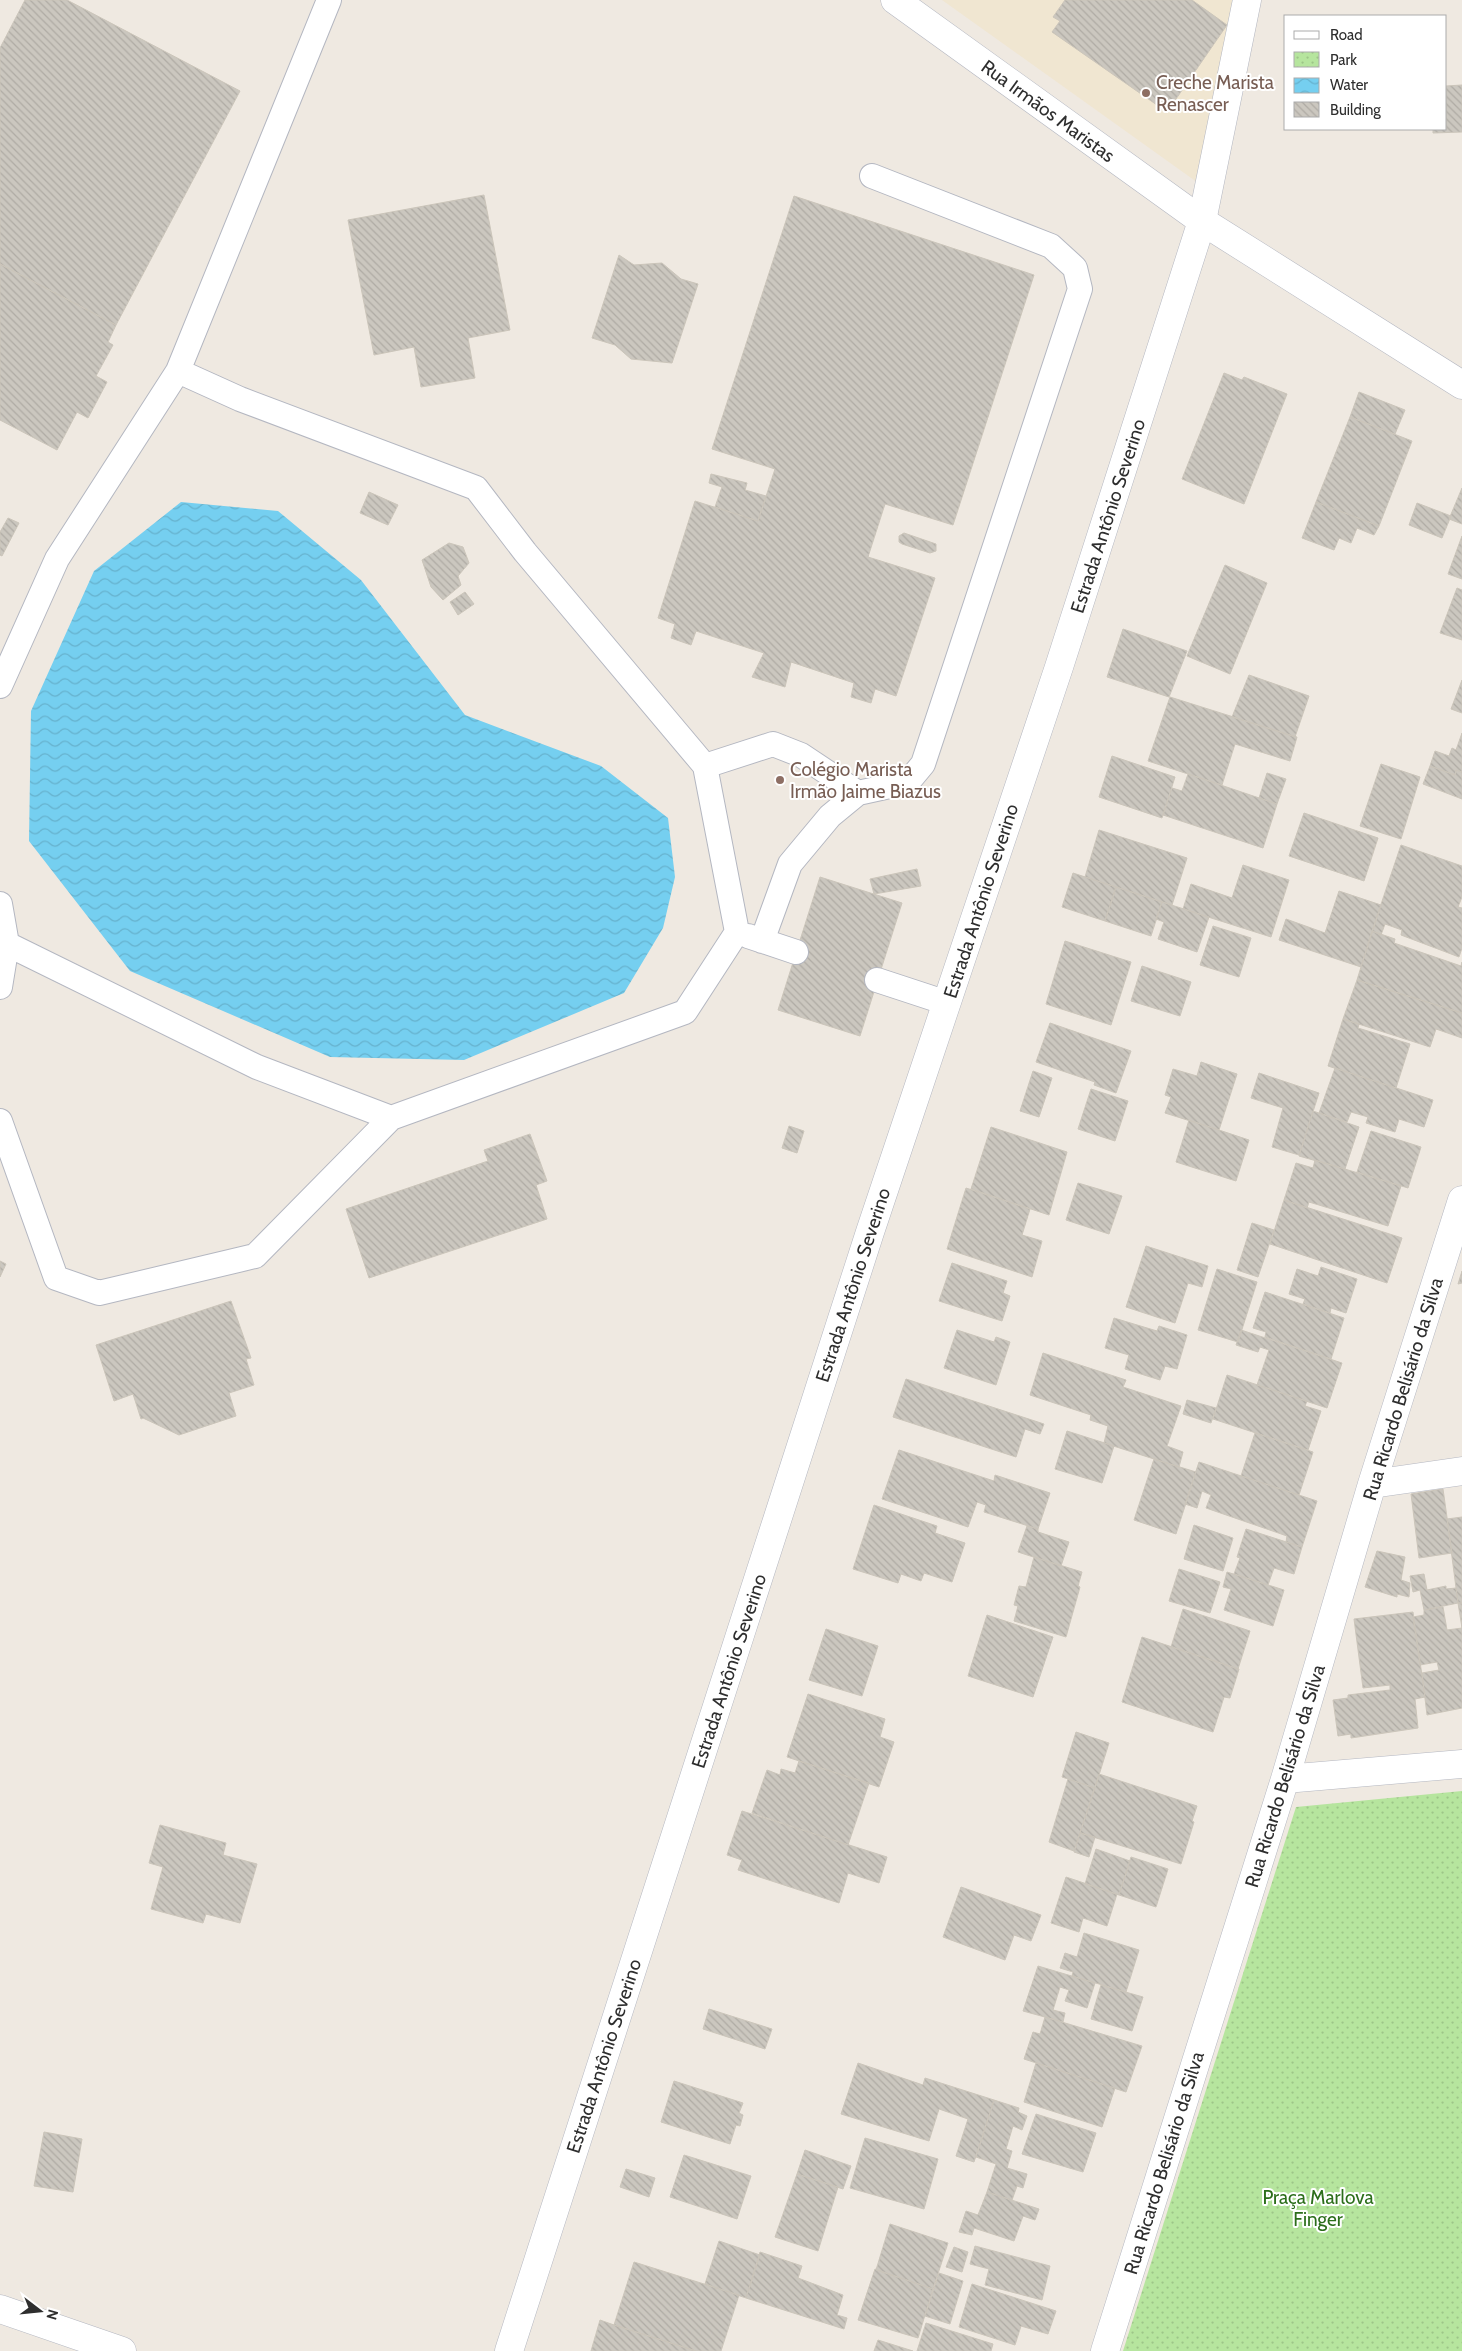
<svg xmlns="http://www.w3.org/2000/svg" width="1462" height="2351" font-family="Cabin,sans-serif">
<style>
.education{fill:#f0e6d1}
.park{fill:url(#park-dots)}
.water{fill:url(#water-waves)}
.building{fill:url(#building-back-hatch);stroke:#cbc5ba}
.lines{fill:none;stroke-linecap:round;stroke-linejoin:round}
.lane-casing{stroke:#b4b7c1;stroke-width:26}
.street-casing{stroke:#b4b7c1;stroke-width:29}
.secondary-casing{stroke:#b4b7c1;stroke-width:29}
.lane{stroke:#fff;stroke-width:24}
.street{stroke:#fff;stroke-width:28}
.secondary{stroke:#fff;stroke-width:28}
.education-dot{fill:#8d6e63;stroke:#fff;stroke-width:2}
.labels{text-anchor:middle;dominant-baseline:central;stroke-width:4;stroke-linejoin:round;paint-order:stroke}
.education-label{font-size:19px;fill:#785e54;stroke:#fff;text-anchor:start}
.street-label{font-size:19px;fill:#2e2e2e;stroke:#fff}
.park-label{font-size:19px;fill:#2c6e1b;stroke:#fff}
</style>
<defs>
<pattern id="park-dots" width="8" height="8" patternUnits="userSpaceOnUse" patternTransform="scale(1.25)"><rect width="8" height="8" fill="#b6e59e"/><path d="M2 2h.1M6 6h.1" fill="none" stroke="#9dc588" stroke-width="1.8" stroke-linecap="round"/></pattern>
<pattern id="water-waves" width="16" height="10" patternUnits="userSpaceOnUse" patternTransform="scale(1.25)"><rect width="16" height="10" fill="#75cff0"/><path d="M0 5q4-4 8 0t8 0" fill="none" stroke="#66b2ce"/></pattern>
<pattern id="building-back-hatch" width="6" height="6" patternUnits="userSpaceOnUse" patternTransform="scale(1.25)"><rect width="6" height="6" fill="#cbc7bf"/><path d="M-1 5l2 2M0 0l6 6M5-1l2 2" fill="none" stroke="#afaba4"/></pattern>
</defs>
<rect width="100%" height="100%" fill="#efe9e1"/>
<path class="education" d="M 942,0 L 1239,0 L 1201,185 Z"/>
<path class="park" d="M 1462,1791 L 1462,2351 L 1123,2351 L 1296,1807 Z"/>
<path class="water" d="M 181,502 L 278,511 L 361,580 L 465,715 L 601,766 L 668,818 L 675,877 L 663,928 L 624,993 L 464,1060 L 330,1057 L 130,971 L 29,841 L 31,711 L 94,571 Z"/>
<path class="building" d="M 25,0 L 67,0 L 240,91 L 116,325 L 0,264 L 0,48 Z
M 1065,0 L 1192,0 L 1227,25 L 1167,112 L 1052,32 L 1060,21 L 1053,17 Z
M 1462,85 L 1462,132 L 1433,133 L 1433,129 L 1446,129 L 1446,86 Z
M 484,195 L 510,330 L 468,338 L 475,378 L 421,387 L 414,347 L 374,355 L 348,220 Z
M 794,196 L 1034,275 L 953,525 L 885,504 L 868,557 L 935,578 L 896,696 L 875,689 L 871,703 L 851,697 L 854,683 L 791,662 L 785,687 L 752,677 L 764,653 L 696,631 L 691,645 L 671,638 L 675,624 L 658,618 L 695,501 L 758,521 L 775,469 L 712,449 Z
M 619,255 L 634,265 L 662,263 L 681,279 L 698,284 L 672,363 L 631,359 L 615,345 L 592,338 Z
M 0,264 L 116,325 L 108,342 L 113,345 L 96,376 L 107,382 L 88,418 L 77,412 L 57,450 L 0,420 Z
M 1224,373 L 1242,380 L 1244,377 L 1287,394 L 1244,504 L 1182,479 Z
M 1359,392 L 1405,410 L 1395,434 L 1350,417 Z
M 1350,417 L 1412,441 L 1379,526 L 1316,502 Z
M 711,474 L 747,483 L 745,490 L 766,496 L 758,521 L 715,507 L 722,487 L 709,483 Z
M 1462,488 L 1462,524 L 1449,519 Z
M 369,492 L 398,505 L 388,525 L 360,513 Z
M 1316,502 L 1379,526 L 1374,535 L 1357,528 L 1351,543 L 1339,538 L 1334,550 L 1302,538 Z
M 1417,503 L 1451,516 L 1442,538 L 1409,525 Z
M 8,518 L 19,523 L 2,556 L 0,555 L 0,532 Z
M 904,533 L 936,544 L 936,551 L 930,553 L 902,544 L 899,542 L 899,536 Z
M 1462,536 L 1462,579 L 1448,574 Z
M 449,543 L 463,547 L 469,563 L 458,576 L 461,585 L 443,600 L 431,587 L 422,560 Z
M 1225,565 L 1267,583 L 1230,674 L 1187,656 Z
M 1457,588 L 1462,590 L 1462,640 L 1440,633 Z
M 465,592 L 474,604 L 458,615 L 450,602 Z
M 1123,629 L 1187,651 L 1169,697 L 1107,677 Z
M 1249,675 L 1309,696 L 1295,737 L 1232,717 Z
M 1462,680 L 1462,713 L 1451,709 Z
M 1170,697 L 1297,737 L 1290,761 L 1235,744 L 1222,785 L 1148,761 Z
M 1462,733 L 1462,772 L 1456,770 L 1455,775 L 1430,766 L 1435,751 L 1449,756 L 1452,748 L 1456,750 Z
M 1112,756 L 1175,777 L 1162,818 L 1099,797 Z
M 1381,764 L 1420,777 L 1401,839 L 1360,826 Z
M 1430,766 L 1455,775 L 1456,770 L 1462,772 L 1462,799 L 1423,784 Z
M 1267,773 L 1286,779 L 1277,804 L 1259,798 Z
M 1188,774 L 1277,804 L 1263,848 L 1163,815 L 1172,788 L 1182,791 Z
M 1304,813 L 1378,838 L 1364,881 L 1289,856 Z
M 1099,830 L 1187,858 L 1172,905 L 1085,877 Z
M 1401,845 L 1462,866 L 1462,897 L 1458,907 L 1462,908 L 1462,948 L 1459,957 L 1401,935 L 1402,930 L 1385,924 L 1381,935 L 1372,931 Z
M 1243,865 L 1289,880 L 1271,937 L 1183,909 L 1191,884 L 1232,898 Z
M 917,869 L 921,886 L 874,894 L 870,879 Z
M 1073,873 L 1116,887 L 1105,921 L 1062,907 Z
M 820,877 L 902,903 L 860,1036 L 778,1010 Z
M 1116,887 L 1162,902 L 1151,936 L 1105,921 Z
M 1339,891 L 1381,905 L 1361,967 L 1279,940 L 1286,919 L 1325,933 Z
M 1162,902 L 1209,917 L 1197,952 L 1158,939 L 1164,922 L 1156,919 Z
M 1213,926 L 1251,938 L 1239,977 L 1200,965 Z
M 1372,931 L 1395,939 L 1394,943 L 1461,966 L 1462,962 L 1462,1013 L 1357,980 Z
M 1065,941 L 1131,962 L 1111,1025 L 1046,1004 Z
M 1142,966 L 1191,982 L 1180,1016 L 1131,1001 Z
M 1357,980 L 1462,1013 L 1462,1038 L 1436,1029 L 1430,1047 L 1343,1019 Z
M 1343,1019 L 1359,1024 L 1358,1028 L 1410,1044 L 1396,1088 L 1328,1066 Z
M 1050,1023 L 1131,1051 L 1116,1093 L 1094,1085 L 1095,1082 L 1036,1062 Z
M 1201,1062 L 1237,1074 L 1219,1130 L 1165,1113 L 1171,1097 L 1165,1095 L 1173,1069 L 1197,1076 Z
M 1335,1068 L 1433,1100 L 1424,1127 L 1399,1119 L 1395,1132 L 1366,1123 L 1368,1117 L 1351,1112 L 1347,1122 L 1319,1113 Z
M 1033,1071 L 1052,1078 L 1039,1117 L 1020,1111 Z
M 1259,1073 L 1319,1093 L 1299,1155 L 1272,1147 L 1283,1108 L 1251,1098 Z
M 1091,1089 L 1128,1101 L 1115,1141 L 1078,1129 Z
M 1313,1111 L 1359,1127 L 1345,1169 L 1299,1156 Z
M 1189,1120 L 1249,1140 L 1236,1181 L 1176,1162 Z
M 789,1126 L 804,1131 L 797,1153 L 782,1148 Z
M 991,1127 L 1067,1152 L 1049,1215 L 971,1189 Z
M 1371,1131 L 1421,1147 L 1408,1188 L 1357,1172 Z
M 530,1134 L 547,1181 L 536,1185 L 547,1219 L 369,1278 L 346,1209 L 488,1161 L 484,1150 Z
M 1315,1160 L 1401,1186 L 1388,1226 L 1309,1202 L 1307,1208 L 1284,1200 L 1296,1163 L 1313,1168 Z
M 1078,1183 L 1122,1196 L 1109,1234 L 1066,1220 Z
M 966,1188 L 1030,1209 L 1022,1235 L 1042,1241 L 1032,1277 L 947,1249 Z
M 1284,1200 L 1402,1238 L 1387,1283 L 1270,1244 Z
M 1252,1223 L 1274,1230 L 1258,1277 L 1237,1270 Z
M 1146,1246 L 1208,1266 L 1202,1287 L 1188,1283 L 1175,1323 L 1126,1307 Z
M 0,1261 L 6,1264 L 0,1277 Z
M 952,1263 L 1007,1281 L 1003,1293 L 1010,1296 L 1002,1321 L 939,1301 Z
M 1321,1267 L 1357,1279 L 1346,1313 L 1331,1308 L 1330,1313 L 1303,1304 L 1305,1299 L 1289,1294 L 1297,1269 L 1318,1276 Z
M 1217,1269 L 1257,1282 L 1238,1342 L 1198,1330 Z
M 1462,1271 L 1462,1283 L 1458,1284 Z
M 1265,1292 L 1344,1318 L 1331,1359 L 1265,1337 L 1266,1332 L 1253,1328 Z
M 231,1301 L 251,1358 L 246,1359 L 254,1385 L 229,1393 L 236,1416 L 179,1435 L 143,1418 L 141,1419 L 133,1394 L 114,1401 L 96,1345 Z
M 1114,1318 L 1157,1331 L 1159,1326 L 1187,1335 L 1177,1369 L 1165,1366 L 1160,1380 L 1125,1369 L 1129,1355 L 1105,1348 Z
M 957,1330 L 994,1342 L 996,1337 L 1010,1342 L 996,1385 L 944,1368 Z
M 1241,1330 L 1342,1363 L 1327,1408 L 1257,1385 L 1269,1350 L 1260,1347 L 1258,1352 L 1236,1345 Z
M 1043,1353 L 1126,1380 L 1123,1387 L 1181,1406 L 1167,1446 L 1183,1452 L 1179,1467 L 1104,1443 L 1108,1426 L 1090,1420 L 1091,1415 L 1030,1395 Z
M 1227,1375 L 1307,1401 L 1305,1406 L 1321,1411 L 1308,1450 L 1213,1419 Z
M 906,1379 L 1044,1424 L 1040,1434 L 1025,1429 L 1016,1457 L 893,1417 Z
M 1187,1400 L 1216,1408 L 1211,1423 L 1183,1414 Z
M 1067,1431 L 1114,1446 L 1102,1483 L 1055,1469 Z
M 1255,1433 L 1313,1452 L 1299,1495 L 1241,1476 Z
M 899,1450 L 994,1481 L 995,1475 L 1050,1493 L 1038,1529 L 984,1512 L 986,1505 L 977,1502 L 968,1527 L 882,1499 Z
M 1154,1459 L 1196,1472 L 1176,1534 L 1134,1520 Z
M 1199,1462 L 1317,1501 L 1302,1547 L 1286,1542 L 1287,1536 L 1206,1508 L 1211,1495 L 1202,1491 L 1197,1508 L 1185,1504 Z
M 1443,1489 L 1452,1553 L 1419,1558 L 1411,1494 Z
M 874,1505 L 937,1526 L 935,1533 L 965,1543 L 952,1582 L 924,1573 L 921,1581 L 901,1574 L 898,1583 L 853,1569 Z
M 1462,1517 L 1462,1603 L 1458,1603 L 1447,1519 Z
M 1194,1525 L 1233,1538 L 1223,1571 L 1184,1559 Z
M 1027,1526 L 1038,1529 L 1038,1532 L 1069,1542 L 1061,1566 L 1018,1552 Z
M 1246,1529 L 1302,1547 L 1294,1574 L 1274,1568 L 1268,1585 L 1234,1574 L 1240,1558 L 1237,1557 Z
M 1377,1551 L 1405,1557 L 1401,1580 L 1410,1583 L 1409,1597 L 1397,1594 L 1397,1597 L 1365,1587 Z
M 1034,1557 L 1082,1572 L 1078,1586 L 1080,1587 L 1066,1637 L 1014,1621 L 1018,1606 L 1014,1605 L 1019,1586 L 1026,1587 Z
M 1179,1569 L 1220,1582 L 1210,1613 L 1169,1601 Z
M 1227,1572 L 1284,1590 L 1273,1626 L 1224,1610 L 1231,1589 L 1223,1587 Z
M 1424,1574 L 1427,1590 L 1446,1586 L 1446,1589 L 1456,1588 L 1458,1603 L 1424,1610 L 1420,1590 L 1413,1592 L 1410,1576 Z
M 1458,1603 L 1462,1603 L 1462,1628 Z
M 1443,1607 L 1447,1630 L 1462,1628 L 1462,1708 L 1427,1715 L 1422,1673 L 1439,1670 L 1437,1662 L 1420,1665 L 1413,1617 L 1424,1615 L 1424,1610 Z
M 1183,1609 L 1250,1631 L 1238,1669 L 1171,1647 Z
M 1413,1612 L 1425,1697 L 1415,1699 L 1418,1728 L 1351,1738 L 1351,1734 L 1338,1736 L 1333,1700 L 1348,1698 L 1348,1695 L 1390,1690 L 1390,1685 L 1363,1688 L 1354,1619 Z
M 987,1615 L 1053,1637 L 1033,1697 L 968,1676 Z
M 826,1629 L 878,1646 L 862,1696 L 809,1680 Z
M 1142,1637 L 1239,1669 L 1230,1698 L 1224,1697 L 1213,1732 L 1122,1702 Z
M 808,1694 L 885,1719 L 880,1737 L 894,1742 L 879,1787 L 787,1757 Z
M 1076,1732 L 1109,1743 L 1095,1788 L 1062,1777 Z
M 799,1761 L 869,1783 L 848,1845 L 752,1813 L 767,1770 L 780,1775 L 781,1769 L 795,1773 Z
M 1099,1774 L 1197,1806 L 1192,1821 L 1194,1822 L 1181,1864 L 1080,1833 Z
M 1068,1779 L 1095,1788 L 1074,1851 L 1049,1842 Z
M 742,1811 L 887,1857 L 879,1883 L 848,1873 L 839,1903 L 738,1870 L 742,1860 L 727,1855 Z
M 160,1825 L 226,1843 L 223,1855 L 257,1864 L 240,1923 L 206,1914 L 203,1923 L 151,1909 L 163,1867 L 149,1863 Z
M 1080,1833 L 1095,1837 L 1089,1857 L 1074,1852 Z
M 1096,1849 L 1130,1861 L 1119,1895 L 1085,1884 Z
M 1131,1857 L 1168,1869 L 1156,1907 L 1119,1895 Z
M 1066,1877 L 1117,1894 L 1107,1926 L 1083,1918 L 1079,1932 L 1051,1923 Z
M 961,1887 L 1041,1915 L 1031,1941 L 1014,1935 L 1005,1960 L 943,1937 Z
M 1084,1933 L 1139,1950 L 1126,1992 L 1072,1976 L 1073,1972 L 1060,1968 L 1065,1953 L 1077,1957 Z
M 1038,1966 L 1095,1983 L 1087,2008 L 1065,2001 L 1069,1990 L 1060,1987 L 1053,2010 L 1065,2013 L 1063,2022 L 1023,2011 Z
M 1101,1985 L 1143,1997 L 1132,2031 L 1091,2019 Z
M 709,2009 L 772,2029 L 765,2049 L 703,2029 Z
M 1045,2017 L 1142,2046 L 1126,2092 L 1024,2059 L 1033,2032 L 1040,2034 Z
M 858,2063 L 923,2085 L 925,2078 L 994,2100 L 974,2162 L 956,2156 L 968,2119 L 939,2109 L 929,2141 L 841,2114 Z
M 1036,2063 L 1115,2088 L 1102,2127 L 1024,2102 Z
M 674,2081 L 743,2103 L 739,2113 L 743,2115 L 740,2126 L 736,2125 L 730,2144 L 661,2122 Z
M 994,2100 L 1019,2108 L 1018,2112 L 1027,2116 L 1022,2130 L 1013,2126 L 1006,2149 L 1012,2151 L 1007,2168 L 1027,2174 L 1023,2188 L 1017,2186 L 1012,2200 L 987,2192 L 996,2164 L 976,2157 Z
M 1036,2114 L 1096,2133 L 1083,2172 L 1022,2154 Z
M 44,2132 L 82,2139 L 73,2192 L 34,2186 Z
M 865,2138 L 938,2159 L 924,2209 L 850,2188 Z
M 805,2150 L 851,2166 L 843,2189 L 797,2174 Z
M 684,2155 L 751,2176 L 737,2219 L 670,2197 Z
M 626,2169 L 655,2178 L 649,2197 L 620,2187 Z
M 797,2174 L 838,2187 L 818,2251 L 775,2237 Z
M 987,2192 L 1039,2209 L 1035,2220 L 1023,2216 L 1014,2241 L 974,2228 L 972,2235 L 959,2232 L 966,2211 L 978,2215 Z
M 890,2224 L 948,2243 L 933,2289 L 876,2270 Z
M 719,2241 L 760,2255 L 746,2298 L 705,2284 Z
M 975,2246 L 1050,2266 L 1042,2300 L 985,2285 L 989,2269 L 970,2264 Z
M 954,2247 L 968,2252 L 962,2272 L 946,2267 Z
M 760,2252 L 802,2266 L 798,2278 L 843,2295 L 837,2315 L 847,2318 L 844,2329 L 746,2298 Z
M 634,2262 L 739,2295 L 721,2351 L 696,2351 L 614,2325 Z
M 875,2269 L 933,2289 L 918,2338 L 858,2320 Z
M 939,2273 L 963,2281 L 950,2324 L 925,2316 Z
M 972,2284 L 1056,2311 L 1048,2334 L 1021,2326 L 1015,2345 L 959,2327 Z
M 600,2320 L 614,2325 L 696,2351 L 591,2351 Z
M 926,2323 L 993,2344 L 991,2351 L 917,2351 Z
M 878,2340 L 913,2351 L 874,2351 Z"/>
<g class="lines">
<defs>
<path id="lane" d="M 0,686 L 57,559 L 178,371 L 329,0
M 705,766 L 773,744 L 801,755 L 858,793
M 0,904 L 7,944
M 748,936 L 796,952
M 762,941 L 790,864 L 830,816 L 858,793 L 908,782 L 923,764 L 1080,289 L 1075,268 L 1051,246 L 872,176
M 877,980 L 947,1003
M 0,987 L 7,944 L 257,1067 L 391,1118
M 0,1121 L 56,1278 L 99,1293 L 255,1256 L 391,1118 L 685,1012 L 737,932 L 705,766 L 525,552 L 476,488 L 240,399 L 178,371"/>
<path id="street" d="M 1202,221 L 1247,0
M 1372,1484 L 1462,1471
M 1285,1779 L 1462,1764
M 0,2309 L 122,2351
M 1105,2351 L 1285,1779 L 1372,1484 L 1462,1200"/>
<path id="secondary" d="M 895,0 L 1202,221 L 1462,385
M 509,2351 L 870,1232 L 1059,667 L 1202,221"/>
</defs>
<use href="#lane" class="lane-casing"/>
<use href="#street" class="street-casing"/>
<use href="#secondary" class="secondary-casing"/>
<use href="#lane" class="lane"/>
<use href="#street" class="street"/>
<use href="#secondary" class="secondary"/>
</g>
<g class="education-dot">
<circle cx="1146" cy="93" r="5"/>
<circle cx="780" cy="780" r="5"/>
</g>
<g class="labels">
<g class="education-label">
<text x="1156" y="82">Creche Marista<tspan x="1156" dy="22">Renascer</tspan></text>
<text x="790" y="769">Colégio Marista<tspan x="790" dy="22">Irmão Jaime Biazus</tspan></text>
</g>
<g class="street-label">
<text transform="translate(1048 111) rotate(36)">Rua Irmãos Maristas</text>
<text transform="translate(1108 516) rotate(-72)">Estrada Antônio Severino</text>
<text transform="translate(981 901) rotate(-72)">Estrada Antônio Severino</text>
<text transform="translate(853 1285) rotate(-72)">Estrada Antônio Severino</text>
<text transform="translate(1403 1389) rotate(-73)">Rua Ricardo Belisário da Silva</text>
<text transform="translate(729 1671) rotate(-72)">Estrada Antônio Severino</text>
<text transform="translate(1285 1776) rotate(-73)">Rua Ricardo Belisário da Silva</text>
<text transform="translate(604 2056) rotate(-72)">Estrada Antônio Severino</text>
<text transform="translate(1164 2163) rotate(-73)">Rua Ricardo Belisário da Silva</text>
</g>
<g class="park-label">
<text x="1318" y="2197">Praça Marlova<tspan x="1318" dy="22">Finger</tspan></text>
</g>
</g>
<rect x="1284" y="15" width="162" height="115" fill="#ffffff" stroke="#ababab"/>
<rect x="1294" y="31" width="25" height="8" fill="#ffffff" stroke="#ababab"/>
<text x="1330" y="40" font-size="15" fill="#2e2e2e">Road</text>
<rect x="1294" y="52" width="25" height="15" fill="url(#park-dots)" stroke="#ababab"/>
<text x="1330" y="65" font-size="15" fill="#2e2e2e">Park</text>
<rect x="1294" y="78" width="25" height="15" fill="url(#water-waves)" stroke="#ababab"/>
<text x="1330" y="90" font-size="15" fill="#2e2e2e">Water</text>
<rect x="1294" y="102" width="25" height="15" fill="url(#building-back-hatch)" stroke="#ababab"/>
<text x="1330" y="115" font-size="15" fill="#2e2e2e">Building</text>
<g transform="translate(40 2311) rotate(106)" stroke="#ffffff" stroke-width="4" paint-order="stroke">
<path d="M0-4L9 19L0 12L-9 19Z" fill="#2e2e2e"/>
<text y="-8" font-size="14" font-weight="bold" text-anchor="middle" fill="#2e2e2e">N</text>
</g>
</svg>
